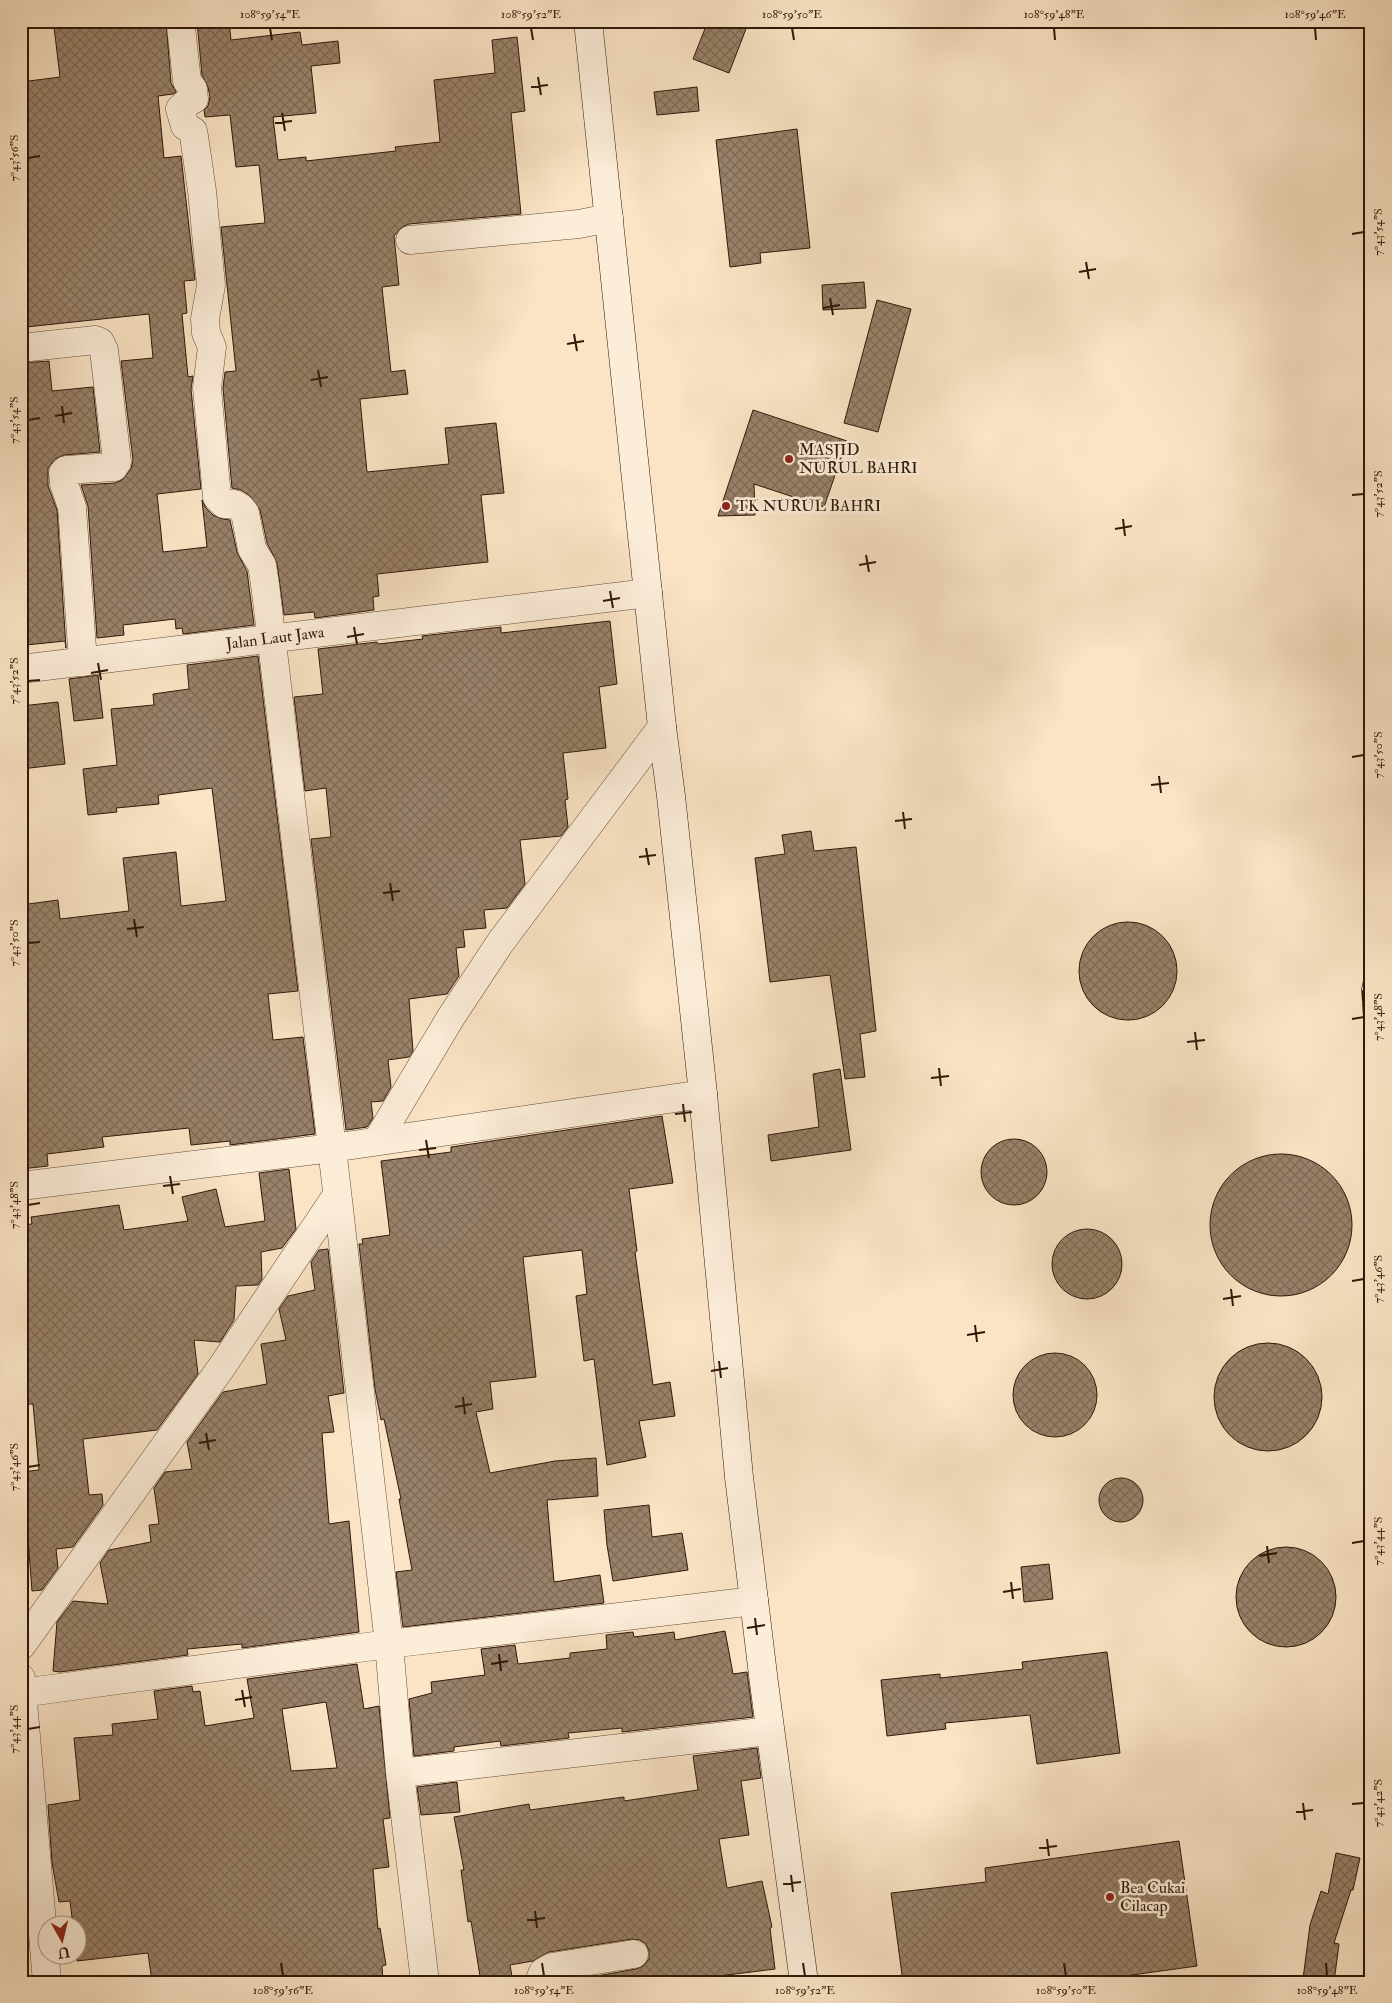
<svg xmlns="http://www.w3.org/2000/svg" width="1392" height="2003" font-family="'IM FELL Double Pica',serif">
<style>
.building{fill:url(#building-cross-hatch);stroke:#2f1808;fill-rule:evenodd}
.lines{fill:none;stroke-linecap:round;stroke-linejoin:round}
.minor-casing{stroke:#624b37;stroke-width:29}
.secondary-casing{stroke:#2f1808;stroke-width:29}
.minor{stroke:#fcedd9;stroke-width:28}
.secondary{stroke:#fcedd9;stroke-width:28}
.rail-casing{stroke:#2f1808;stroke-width:5.5}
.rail{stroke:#fcedd9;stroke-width:4;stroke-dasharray:11;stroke-linecap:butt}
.ticks{fill:none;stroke:#2f1808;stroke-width:2}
.poi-dot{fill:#8f2418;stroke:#fcedd9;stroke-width:2}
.labels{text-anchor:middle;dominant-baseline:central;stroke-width:5;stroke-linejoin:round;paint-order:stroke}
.poi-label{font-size:16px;fill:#2f1808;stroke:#fcedd9;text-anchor:start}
.street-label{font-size:16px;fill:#2f1808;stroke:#fcedd9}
.neatline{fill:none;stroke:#2f1808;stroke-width:2}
.ticks-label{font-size:12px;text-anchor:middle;fill:#2f1808}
</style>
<defs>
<pattern id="building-cross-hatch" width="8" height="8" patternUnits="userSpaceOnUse" patternTransform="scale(1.25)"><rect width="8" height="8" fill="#99826a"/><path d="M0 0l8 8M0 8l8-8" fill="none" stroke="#7d6955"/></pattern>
</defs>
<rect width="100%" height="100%" fill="#fae4c5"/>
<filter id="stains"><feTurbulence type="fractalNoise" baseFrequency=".004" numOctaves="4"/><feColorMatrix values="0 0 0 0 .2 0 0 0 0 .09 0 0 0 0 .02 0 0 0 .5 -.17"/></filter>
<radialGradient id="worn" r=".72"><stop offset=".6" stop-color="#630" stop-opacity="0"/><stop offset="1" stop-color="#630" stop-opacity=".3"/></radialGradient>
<path class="building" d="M 144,21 L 166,21 L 171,83 L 176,92 L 173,94 L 158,96 L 164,158 L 181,156 L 195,280 L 184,281 L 187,313 L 182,314 L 188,377 L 193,376 L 191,389 L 201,489 L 157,494 L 163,552 L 207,547 L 202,500 L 206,508 L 213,515 L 223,519 L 230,520 L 237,552 L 247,571 L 254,625 L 183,634 L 182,628 L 176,629 L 175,619 L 123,625 L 124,635 L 97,638 L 88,506 L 81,485 L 115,483 L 122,480 L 131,469 L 133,460 L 121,361 L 153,358 L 149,314 L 26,327 L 22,295 L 24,295 L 21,268 L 21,193 L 28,192 L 21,135 L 21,82 L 60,77 L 54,27 L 97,22 L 98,28 L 144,23 Z
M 197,21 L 229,21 L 231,40 L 300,32 L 302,45 L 338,41 L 340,63 L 311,66 L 316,113 L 273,117 L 278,160 L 306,157 L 306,161 L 396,151 L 395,147 L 440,142 L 434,80 L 495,73 L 492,40 L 517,37 L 525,111 L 511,113 L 521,214 L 409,224 L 401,228 L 394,236 L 399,285 L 382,287 L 391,372 L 405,370 L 408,394 L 360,399 L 367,472 L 449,464 L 445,428 L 496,423 L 504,493 L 481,495 L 488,562 L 377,574 L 379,596 L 373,597 L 374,610 L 315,618 L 314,612 L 284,615 L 277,563 L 267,543 L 260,510 L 249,495 L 241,490 L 232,488 L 223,388 L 225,372 L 236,371 L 221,227 L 265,223 L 259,165 L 236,167 L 230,115 L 205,117 L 204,110 L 208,106 L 210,97 L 208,87 L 202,75 Z
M 708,21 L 749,21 L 729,73 L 693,59 Z
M 697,87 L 699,111 L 657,115 L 654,92 Z
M 797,129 L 810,248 L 760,253 L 761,263 L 730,267 L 716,140 Z
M 864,282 L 866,308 L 823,310 L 822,285 Z
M 877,300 L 911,309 L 878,432 L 844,423 Z
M 49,361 L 52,391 L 93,387 L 100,452 L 64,455 L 55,459 L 48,468 L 48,486 L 57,510 L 66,648 L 65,641 L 26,645 L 21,605 L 21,590 L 28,589 L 21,526 L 21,363 Z
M 753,410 L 847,441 L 824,507 L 754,484 L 755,515 L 718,516 Z
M 610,621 L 617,684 L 599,687 L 606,748 L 563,753 L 568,799 L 565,800 L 568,827 L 561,836 L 520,840 L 525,884 L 507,908 L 484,910 L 486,928 L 463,930 L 465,947 L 456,948 L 459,976 L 447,994 L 409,999 L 413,1051 L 409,1057 L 388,1060 L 391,1087 L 383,1101 L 371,1102 L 373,1118 L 367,1127 L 346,1130 L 311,839 L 331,837 L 326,788 L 305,791 L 294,697 L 323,694 L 318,649 L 377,642 L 378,644 L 423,639 L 422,636 L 501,627 L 501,633 Z
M 258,656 L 298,991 L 268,994 L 273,1040 L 303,1037 L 315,1134 L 230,1145 L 230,1141 L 191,1145 L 189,1128 L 102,1137 L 104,1147 L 47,1154 L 48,1166 L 21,1169 L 21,905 L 58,900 L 60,919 L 129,911 L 123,858 L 176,852 L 181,906 L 226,901 L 212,788 L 158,795 L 159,804 L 116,808 L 117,812 L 88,815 L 83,769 L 117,765 L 111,709 L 154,705 L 153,694 L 189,689 L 187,665 Z
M 98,675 L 103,718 L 74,721 L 69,679 Z
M 58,702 L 65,764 L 21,769 L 21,706 Z
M 811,831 L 814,851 L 856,847 L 876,1031 L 860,1034 L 865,1077 L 845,1079 L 830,975 L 770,982 L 755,858 L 785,854 L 782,835 Z
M1079 971a49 49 0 1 1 98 0a49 49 0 1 1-98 0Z
M 840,1069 L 851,1150 L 771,1161 L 768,1135 L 819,1127 L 813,1074 Z
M 662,1116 L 673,1183 L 629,1189 L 637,1251 L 635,1252 L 653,1385 L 670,1382 L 675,1416 L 639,1421 L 646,1457 L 607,1465 L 594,1359 L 584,1361 L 576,1296 L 587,1294 L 582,1250 L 523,1257 L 536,1377 L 490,1382 L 493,1409 L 476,1412 L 490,1473 L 555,1461 L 596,1458 L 598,1496 L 547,1500 L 554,1582 L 600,1575 L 604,1603 L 403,1627 L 396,1572 L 412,1570 L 399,1499 L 401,1499 L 384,1419 L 381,1420 L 375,1389 L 359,1244 L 363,1244 L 362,1239 L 390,1235 L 381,1161 L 451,1152 L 451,1147 Z
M981 1172a33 33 0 1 1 66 0a33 33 0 1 1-66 0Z
M1210 1225a71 71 0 1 1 142 0a71 71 0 1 1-142 0Z
M 289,1169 L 296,1229 L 282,1248 L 261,1252 L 262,1279 L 258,1285 L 236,1286 L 234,1320 L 220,1342 L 194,1340 L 198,1374 L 157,1430 L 83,1439 L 89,1495 L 102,1494 L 103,1505 L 73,1547 L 56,1549 L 58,1568 L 42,1590 L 32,1591 L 27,1525 L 21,1526 L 21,1472 L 39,1470 L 33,1404 L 21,1404 L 21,1225 L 32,1224 L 31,1217 L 119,1205 L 124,1230 L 188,1221 L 182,1197 L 216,1189 L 225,1227 L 265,1221 L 259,1173 Z
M1052 1264a35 35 0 1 1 70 0a35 35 0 1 1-70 0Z
M 328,1249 L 344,1393 L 328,1396 L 334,1432 L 322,1433 L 329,1524 L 349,1521 L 359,1632 L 242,1648 L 242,1644 L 187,1649 L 188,1655 L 60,1672 L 53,1671 L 57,1622 L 73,1601 L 108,1604 L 100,1563 L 109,1550 L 151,1542 L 149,1525 L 159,1524 L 154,1488 L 165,1472 L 192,1469 L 187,1442 L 223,1392 L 267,1384 L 261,1344 L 286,1340 L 279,1309 L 288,1296 L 315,1290 L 311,1262 L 319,1250 Z
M1214 1397a54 54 0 1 1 108 0a54 54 0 1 1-108 0Z
M1013 1395a42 42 0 1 1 84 0a42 42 0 1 1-84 0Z
M1099 1500a22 22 0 1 1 44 0a22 22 0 1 1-44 0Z
M 649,1505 L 652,1537 L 682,1533 L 688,1570 L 613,1581 L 607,1545 L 604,1510 Z
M1236 1597a50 50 0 1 1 100 0a50 50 0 1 1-100 0Z
M 1049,1564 L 1053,1599 L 1024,1602 L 1021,1567 Z
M 725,1631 L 733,1674 L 747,1672 L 753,1717 L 622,1732 L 622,1728 L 568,1733 L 569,1738 L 501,1746 L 500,1741 L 454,1747 L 454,1751 L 414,1756 L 409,1699 L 432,1693 L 431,1682 L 485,1675 L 481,1649 L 515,1645 L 518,1664 L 570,1658 L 570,1653 L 607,1649 L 606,1635 L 633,1632 L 634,1637 L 674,1632 L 675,1640 Z
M 1107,1652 L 1120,1753 L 1037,1764 L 1030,1715 L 945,1723 L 946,1729 L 887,1736 L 881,1680 L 940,1674 L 940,1678 L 1023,1669 L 1022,1662 Z
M 357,1664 L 364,1709 L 379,1706 L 390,1818 L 383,1819 L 389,1867 L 373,1869 L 378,1929 L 380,1928 L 386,1965 L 382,1966 L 383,1982 L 152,1982 L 148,1953 L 77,1961 L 78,1926 L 73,1926 L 70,1901 L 59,1902 L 52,1863 L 48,1805 L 80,1800 L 74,1738 L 113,1735 L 112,1724 L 158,1719 L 154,1691 L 192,1686 L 193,1692 L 200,1691 L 205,1726 L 254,1718 L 247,1679 ZM 326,1702 L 337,1768 L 291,1771 L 282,1709 Z
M 757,1748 L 761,1778 L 741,1781 L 749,1835 L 719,1839 L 727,1888 L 762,1881 L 772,1927 L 770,1928 L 775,1969 L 719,1976 L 719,1979 L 692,1982 L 563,1982 L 636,1969 L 643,1966 L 649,1959 L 649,1951 L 646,1944 L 640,1940 L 632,1939 L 549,1952 L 533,1961 L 510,1965 L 513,1982 L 481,1982 L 471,1921 L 468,1922 L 461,1870 L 464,1870 L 454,1817 L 529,1804 L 530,1810 L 624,1797 L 624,1801 L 698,1790 L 693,1756 Z
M 457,1782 L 460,1812 L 421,1815 L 417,1787 Z
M 1179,1841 L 1197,1966 L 1125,1976 L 1126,1982 L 903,1982 L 891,1893 L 986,1882 L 985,1868 Z
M 1336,1853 L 1360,1858 L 1353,1890 L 1351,1890 L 1334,1943 L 1339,1944 L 1334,1982 L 1303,1979 L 1310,1925 L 1321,1891 L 1328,1894 Z"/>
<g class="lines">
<defs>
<path id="minor" d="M 182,21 L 181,27 L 187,81 L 193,89 L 194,99 L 185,104 L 180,109 L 185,126 L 193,131 L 194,136 L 202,191 L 211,285 L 205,319 L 206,333 L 212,347 L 207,388 L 217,497 L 224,504 L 234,504 L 241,508 L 245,513 L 252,549 L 262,565 L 265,584 L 332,1148 L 389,1644 L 400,1773 L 425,1982
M 410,240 L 579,224 L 609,218
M 21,348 L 95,340 L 100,342 L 104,350 L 117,462 L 114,467 L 66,470 L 63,473 L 64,484 L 72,507 L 83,662
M 21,669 L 648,593
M 377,1141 L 451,1017 L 500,943 L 662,727
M 21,1186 L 332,1148 L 703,1094
M 21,1646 L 221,1368 L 337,1195
M 21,1678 L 47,1982
M 21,1693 L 389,1644 L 754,1601
M 400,1773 L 770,1731
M 539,1982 L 543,1972 L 552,1967 L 634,1954"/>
<path id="secondary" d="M 588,21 L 662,727 L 671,796 L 703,1094 L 739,1477 L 764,1683 L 804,1982"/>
</defs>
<use href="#minor" class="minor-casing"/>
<use href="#secondary" class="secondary-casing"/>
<use href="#minor" class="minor"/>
<use href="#secondary" class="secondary"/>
<defs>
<path id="rail" d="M 1371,958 L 1364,989 L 1371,1100"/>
</defs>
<use href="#rail" class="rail-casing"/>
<use href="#rail" class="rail"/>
</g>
<path class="ticks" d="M 270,28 L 272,40M 531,28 L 533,40M 792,28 L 794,40M 1054,28 L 1055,40M 1315,28 L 1316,40M 538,77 L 541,95M 531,87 L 548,85M 282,113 L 285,131M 275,123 L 292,121M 28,158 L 40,156M 1352,234 L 1364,232M 1086,262 L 1089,279M 1079,272 L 1096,269M 830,298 L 833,315M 823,308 L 840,305M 574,334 L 577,351M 567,344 L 584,341M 318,370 L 321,387M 311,380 L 328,377M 62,406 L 64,423M 55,416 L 72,413M 28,420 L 40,418M 1352,495 L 1364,494M 1123,519 L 1125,536M 1115,529 L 1132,526M 866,555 L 869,572M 859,565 L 876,562M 610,591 L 613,608M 603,601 L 620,598M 354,627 L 357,644M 347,637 L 364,634M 98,663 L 101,680M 91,673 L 108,670M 28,681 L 40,680M 1352,757 L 1364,755M 1159,776 L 1161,793M 1151,785 L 1169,783M 903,812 L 905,829M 895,821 L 912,819M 646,848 L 649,865M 639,857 L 656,855M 390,883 L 393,901M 383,893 L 400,891M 134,919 L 137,937M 127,929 L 144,927M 28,943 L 40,942M 1352,1019 L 1364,1017M 1195,1032 L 1197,1050M 1187,1042 L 1205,1040M 939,1068 L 941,1086M 931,1078 L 949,1076M 683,1104 L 685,1122M 675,1114 L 692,1112M 426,1140 L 429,1158M 419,1150 L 436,1148M 170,1176 L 173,1194M 163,1186 L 180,1184M 28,1205 L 40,1203M 1352,1281 L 1364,1279M 1231,1289 L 1233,1306M 1223,1299 L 1241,1296M 975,1325 L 977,1342M 967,1335 L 985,1332M 719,1361 L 721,1378M 711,1371 L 728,1368M 463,1397 L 465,1414M 455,1407 L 472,1404M 206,1433 L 209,1450M 199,1443 L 216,1440M 28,1467 L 40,1465M 1352,1543 L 1364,1541M 1267,1546 L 1269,1563M 1259,1556 L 1277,1553M 1011,1582 L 1013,1599M 1003,1592 L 1021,1589M 755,1618 L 757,1635M 747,1628 L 765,1625M 499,1654 L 501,1671M 491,1664 L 508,1661M 242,1690 L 245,1707M 235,1700 L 252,1697M 28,1729 L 40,1727M 1303,1803 L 1305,1820M 1352,1804 L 1364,1803M 1296,1812 L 1313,1810M 1047,1839 L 1049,1856M 1039,1848 L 1057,1846M 791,1875 L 793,1892M 783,1884 L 801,1882M 535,1911 L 537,1928M 527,1920 L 545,1918M 281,1963 L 283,1976M 542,1963 L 544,1976M 803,1963 L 805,1976M 1064,1963 L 1066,1976M 1326,1963 L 1327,1976"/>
<g class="poi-dot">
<circle cx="789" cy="459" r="5"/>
<circle cx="726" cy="506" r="5"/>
<circle cx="1110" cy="1897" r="5"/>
</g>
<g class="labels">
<g class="poi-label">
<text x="799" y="450">MASJID<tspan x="799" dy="18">NURUL BAHRI</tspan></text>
<text x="736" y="506">TK NURUL BAHRI</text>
<text x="1120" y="1888">Bea Cukai<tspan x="1120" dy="18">Cilacap</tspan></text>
</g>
<g class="street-label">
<text transform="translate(275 638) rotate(-7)">Jalan Laut Jawa</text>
</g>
</g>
<rect width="1392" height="2003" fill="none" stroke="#fae4c5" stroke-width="55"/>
<g transform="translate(62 1940) rotate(172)"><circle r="24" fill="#fcedd9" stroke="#aa9885"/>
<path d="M0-4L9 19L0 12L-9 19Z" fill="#8f2418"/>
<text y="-8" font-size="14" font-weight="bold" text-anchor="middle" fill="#2f1808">U</text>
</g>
<rect x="28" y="28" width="1336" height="1948" class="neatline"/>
<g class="ticks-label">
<text x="270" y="18">108°59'54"E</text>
<text x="531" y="18">108°59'52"E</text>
<text x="792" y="18">108°59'50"E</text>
<text x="1054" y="18">108°59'48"E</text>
<text x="1315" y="18">108°59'46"E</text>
<text transform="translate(14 158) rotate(-90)" y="4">7°43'56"S</text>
<text transform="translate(1378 232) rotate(-90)" y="4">7°43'54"S</text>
<text transform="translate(14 420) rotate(-90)" y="4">7°43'54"S</text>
<text transform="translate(1378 494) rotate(-90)" y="4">7°43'52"S</text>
<text transform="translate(14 681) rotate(-90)" y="4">7°43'52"S</text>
<text transform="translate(1378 755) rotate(-90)" y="4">7°43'50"S</text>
<text transform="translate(14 943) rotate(-90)" y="4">7°43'50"S</text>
<text transform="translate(1378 1017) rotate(-90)" y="4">7°43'48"S</text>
<text transform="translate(14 1205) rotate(-90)" y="4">7°43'48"S</text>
<text transform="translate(1378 1279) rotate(-90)" y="4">7°43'46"S</text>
<text transform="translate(14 1467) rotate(-90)" y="4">7°43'46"S</text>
<text transform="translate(1378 1541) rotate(-90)" y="4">7°43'44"S</text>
<text transform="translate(14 1729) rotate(-90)" y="4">7°43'44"S</text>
<text transform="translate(1378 1803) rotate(-90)" y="4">7°43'42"S</text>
<text x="283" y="1994">108°59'56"E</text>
<text x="544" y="1994">108°59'54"E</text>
<text x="805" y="1994">108°59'52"E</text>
<text x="1066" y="1994">108°59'50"E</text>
<text x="1327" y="1994">108°59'48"E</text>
</g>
<rect width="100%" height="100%" filter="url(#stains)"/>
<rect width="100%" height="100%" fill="url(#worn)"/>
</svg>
